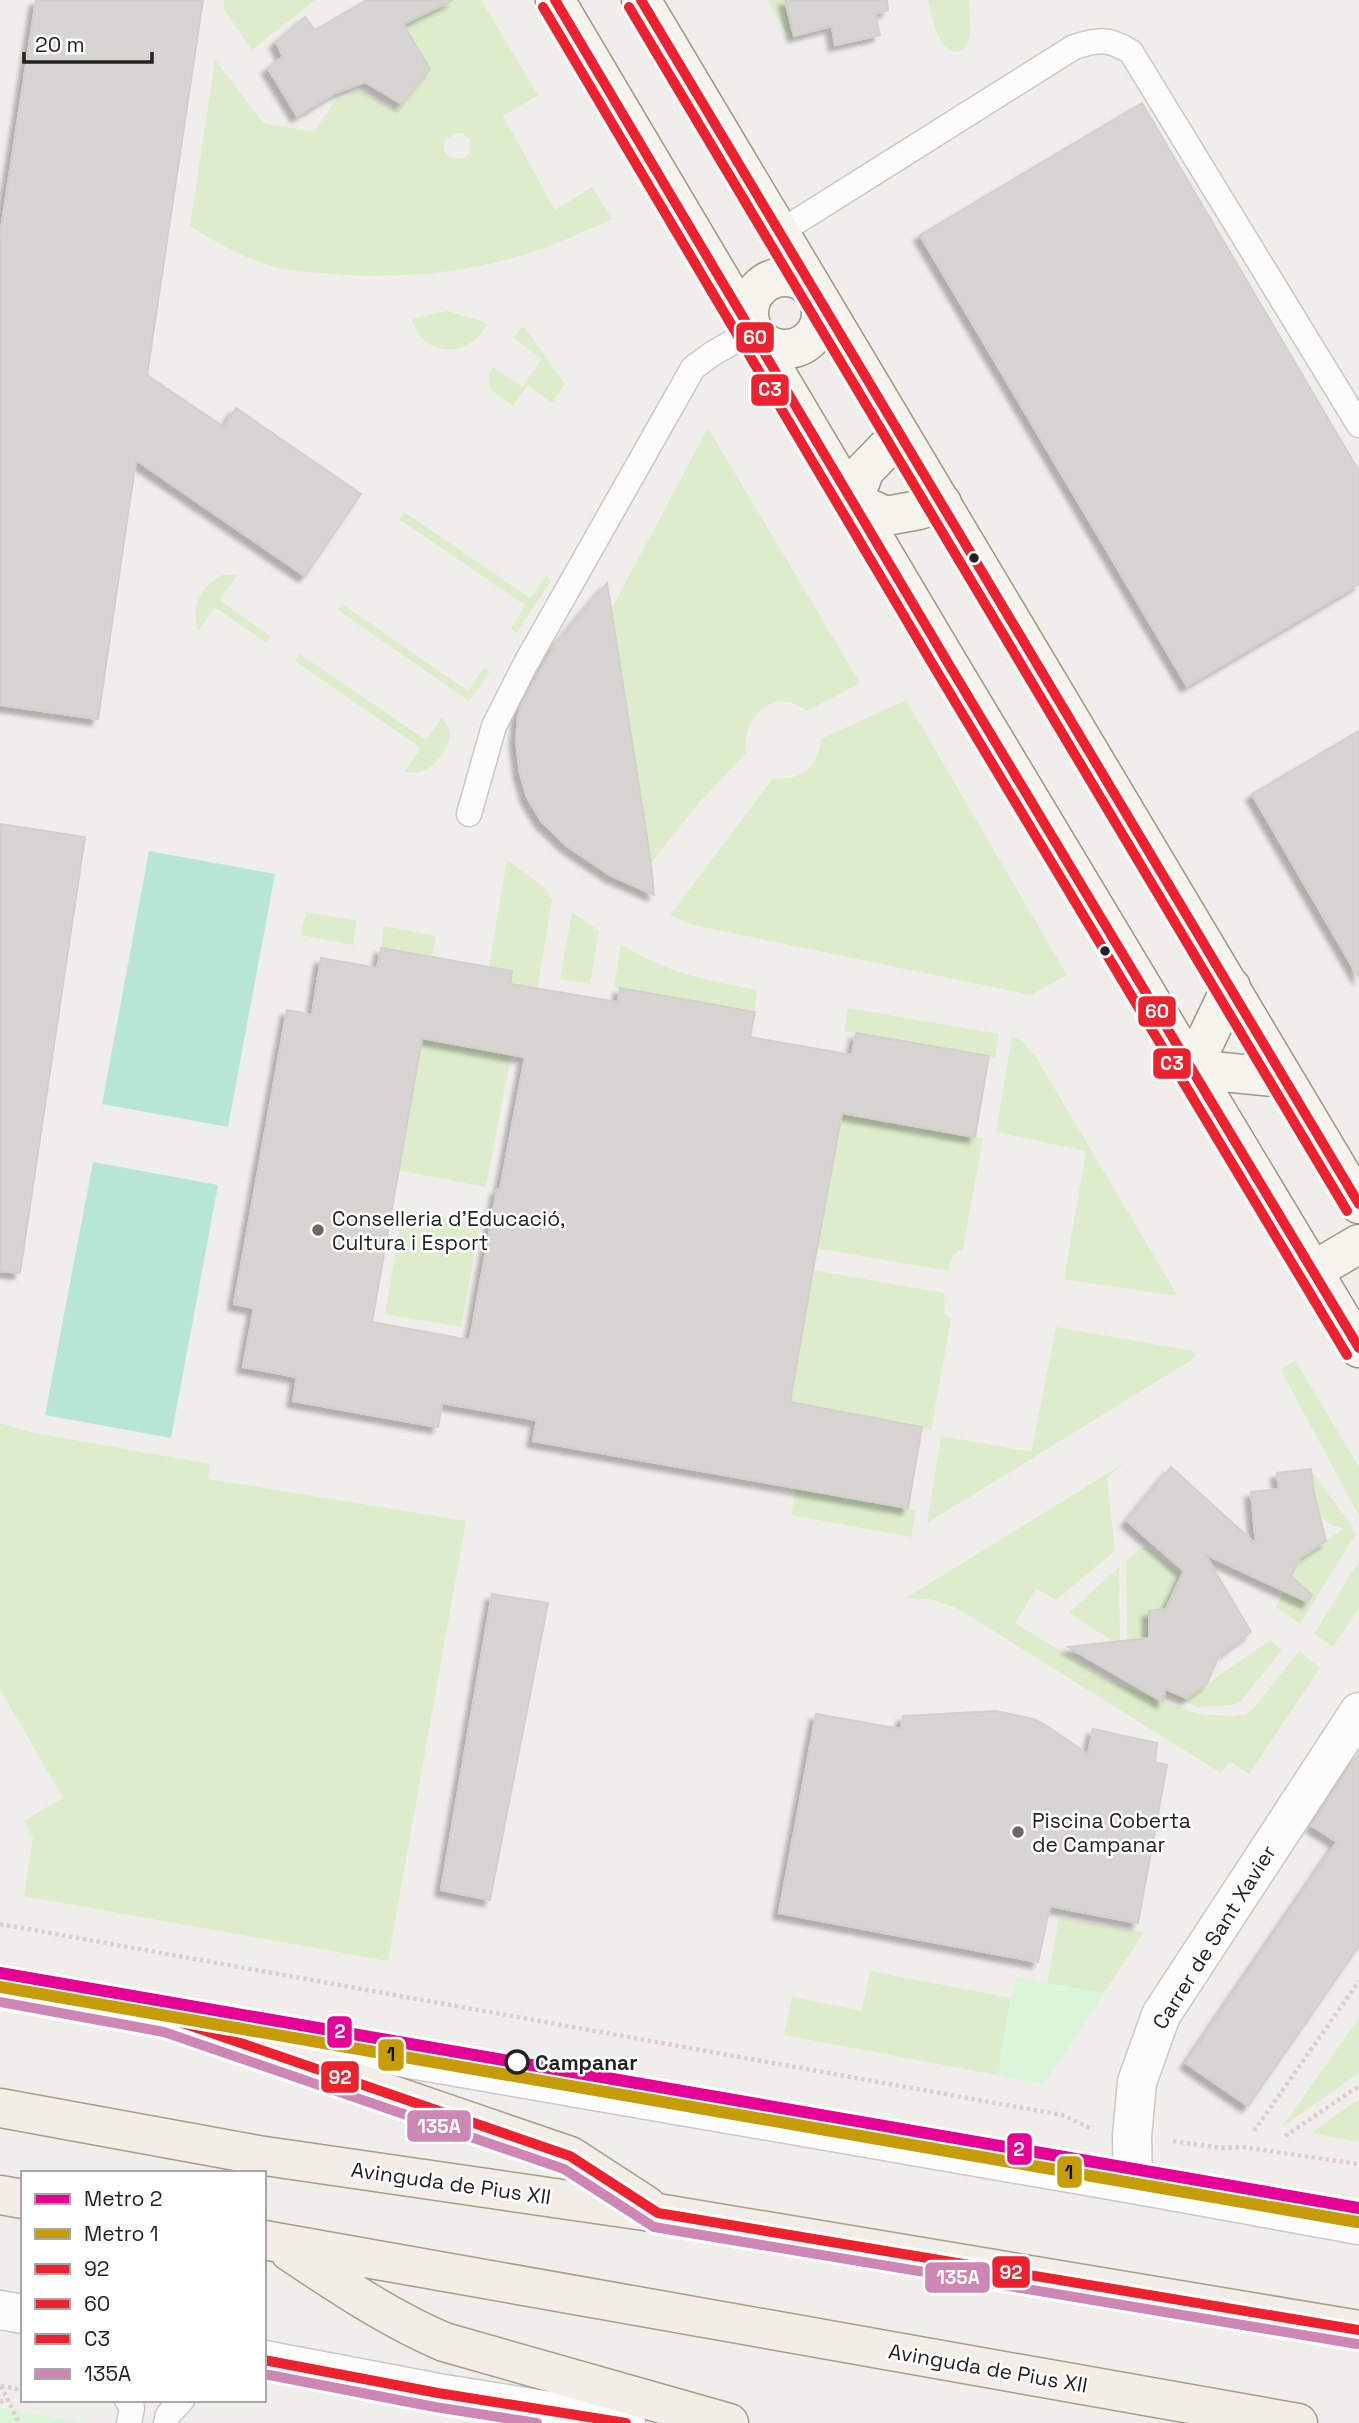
<svg xmlns="http://www.w3.org/2000/svg" width="1359" height="2423" font-family="'Space Grotesk',sans-serif">
<style>
.grass{fill:#ddeccb;fill-rule:evenodd}
.park{fill:#daf5da}
.pitch{fill:#b7e6d2}
.building{fill:#d7d4d2;stroke:#d3d0cc;stroke-width:2;fill-rule:evenodd;filter:url(#shadow)}
.lines{fill:none;stroke-linecap:round;stroke-linejoin:round}
.service-casing{stroke:#c9c8c7;stroke-width:27}
.minor-casing{stroke:#c9c8c7;stroke-width:41}
.secondary-casing{stroke:#999a82;stroke-width:41}
.primary-casing{stroke:#a79c86;stroke-width:41}
.path{stroke:#dccecd;stroke-width:4.5;stroke-dasharray:3.5 3.5;stroke-linecap:butt}
.service{stroke:#fdfcfc;stroke-width:24}
.minor{stroke:#fdfcfc;stroke-width:38}
.secondary{stroke:#f4f4ed;stroke-width:38}
.primary{stroke:#f3ede7;stroke-width:38}
.bus-1-casing{stroke:#fff;stroke-width:16}
.bus-2-casing{stroke:#fff;stroke-width:16}
.bus-3-casing{stroke:#fff;stroke-width:16}
.bus-4-casing{stroke:#fff;stroke-width:16}
.bus-1{stroke:#ed222e;stroke-width:10}
.bus-2{stroke:#ed222e;stroke-width:10}
.bus-3{stroke:#ed222e;stroke-width:10}
.bus-4{stroke:#ce87b4;stroke-width:10}
.metro-1-casing{stroke:#fff;stroke-width:18}
.metro-2-casing{stroke:#fff;stroke-width:18}
.metro-1{stroke:#e70095;stroke-width:12}
.metro-2{stroke:#c69d08;stroke-width:12}
.bus-dot{fill:#222;stroke:#fff;stroke-width:2.5}
.poi-dot{fill:#6a6968;stroke:#fff;stroke-width:2.5}
.stop-dot{fill:#fff;stroke:#222;stroke-width:3.5}
.labels{text-anchor:middle;dominant-baseline:central;stroke-width:5;stroke-linejoin:round;paint-order:stroke}
.poi-label{font-size:21px;fill:#222;stroke:#fff;text-anchor:start}
.street-label{font-size:21px;fill:#222;stroke:#fff}
.stop-label{font-size:21px;font-weight:bold;fill:#222;stroke:#fff;text-anchor:start}
.line-badge{stroke:#fff;stroke-width:2.5}
.badge-label{font-size:19px;text-anchor:middle;font-weight:bold;fill:#fff}
.pale-badge-label{font-size:19px;text-anchor:middle;font-weight:bold;fill:#111}
</style>
<defs>
<filter id="shadow"><feDropShadow dx="-6" dy="6" stdDeviation="2" flood-color="#0004"/></filter>
</defs>
<rect width="100%" height="100%" fill="#f0eeeb"/>
<path class="grass" d="M 224,0 L 315,0 L 252,50 L 223,8 Z
M 441,0 L 481,0 L 538,95 L 503,116 L 555,210 L 592,187 L 612,219 C 580,233 547,249 513,258 C 456,274 393,279 334,274 C 313,272 291,272 271,266 C 241,257 216,242 190,226 L 215,60 L 263,123 L 314,132 L 334,102 L 359,90 L 397,111 L 426,73 L 419,52 L 403,24 L 443,4 ZM 454,133 L 463,133 L 470,140 L 469,154 L 462,159 L 449,157 L 444,151 L 444,142 Z
M 767,0 L 785,0 L 794,36 L 790,38 Z
M 928,0 L 969,0 C 969,12 972,27 969,39 C 968,44 965,49 959,51 C 939,58 931,13 928,0 Z
M 447,311 L 485,322 L 487,324 C 476,348 446,358 425,341 C 418,336 416,328 412,321 L 415,318 Z
M 521,328 L 525,328 L 565,384 L 552,403 L 528,385 L 513,405 C 497,395 480,387 493,367 L 522,387 L 542,359 L 514,338 Z
M 708,428 L 860,683 L 807,711 C 775,685 741,717 746,753 L 698,804 L 651,863 L 611,610 Z
M 404,512 L 530,598 L 546,576 L 552,580 L 516,633 L 511,629 L 525,605 L 399,519 Z
M 222,575 L 237,575 L 220,600 L 270,636 L 266,643 L 215,607 L 198,631 C 190,606 200,588 222,575 Z
M 342,604 L 468,691 L 484,668 L 490,672 L 469,701 L 338,610 Z
M 300,654 L 426,740 L 442,717 C 444,721 449,727 450,732 C 452,744 437,764 427,769 C 419,773 413,773 404,772 L 421,748 L 295,661 Z
M 906,700 L 1067,975 L 1031,995 L 689,924 L 670,915 L 773,778 C 801,782 819,766 821,739 Z
M 507,860 L 546,889 L 552,900 L 530,1035 L 489,967 Z
M 306,912 L 357,921 L 353,945 L 301,935 Z
M 572,912 L 599,931 L 590,984 L 560,979 Z
M 384,926 L 436,936 L 432,957 L 381,948 Z
M 621,944 C 667,973 705,980 757,990 L 755,1012 L 614,987 Z
M 848,1008 L 999,1034 L 995,1058 L 844,1031 Z
M 1012,1036 L 1022,1041 L 1037,1059 L 1176,1293 L 1176,1296 L 1064,1279 L 1086,1151 L 996,1132 Z
M 422,1038 L 511,1055 L 486,1187 L 397,1170 Z
M 842,1113 L 983,1138 L 963,1249 C 952,1254 951,1260 948,1271 L 817,1248 Z
M 403,1210 L 480,1224 L 461,1327 L 385,1314 Z
M 813,1270 L 944,1293 L 945,1314 L 951,1319 L 931,1430 L 790,1402 Z
M 1056,1327 L 1193,1351 L 1195,1355 L 1193,1359 L 927,1523 L 941,1436 L 1031,1452 Z
M 1295,1360 L 1359,1467 L 1359,1516 L 1281,1370 Z
M 0,1423 L 34,1433 L 210,1464 L 208,1479 L 466,1521 L 388,1961 L 24,1896 L 33,1837 L 24,1821 L 63,1798 L 0,1689 Z
M 1123,1464 L 1107,1478 L 1115,1551 L 1056,1600 L 1036,1589 L 1015,1623 L 1105,1679 L 1197,1714 L 1233,1716 L 1245,1714 L 1254,1708 L 1299,1651 L 1320,1668 L 1249,1774 L 1230,1761 L 1221,1773 L 955,1607 L 930,1599 L 906,1598 Z
M 1310,1469 L 1353,1527 L 1355,1535 L 1300,1624 L 1276,1607 L 1300,1558 L 1342,1530 L 1340,1527 C 1314,1525 1313,1489 1310,1469 Z
M 796,1488 L 916,1510 L 911,1537 L 791,1515 Z
M 1147,1547 L 1182,1575 L 1166,1609 L 1149,1611 L 1149,1638 L 1132,1640 L 1166,1673 L 1165,1689 L 1187,1698 L 1270,1640 L 1282,1650 L 1240,1702 L 1232,1705 L 1197,1707 L 1128,1676 L 1126,1562 L 1139,1549 Z
M 1359,1561 L 1359,1608 L 1333,1647 L 1314,1634 Z
M 1119,1567 L 1120,1646 L 1069,1613 Z
M 1059,1918 L 1144,1932 L 1104,1993 L 1047,1983 Z
M 870,1971 L 1011,1998 L 997,2075 L 784,2035 L 792,1997 L 862,2011 Z
M 1359,2018 L 1359,2073 L 1282,2127 Z
M 1359,2099 L 1359,2142 L 1311,2133 Z"/>
<path class="park" d="M 1015,1977 L 1104,1993 L 1044,2084 L 997,2075 Z
M 0,2408 L 88,2423 L 0,2423 Z"/>
<path class="pitch" d="M 149,851 L 275,874 L 228,1127 L 102,1104 Z
M 93,1162 L 218,1185 L 171,1438 L 45,1415 Z"/>
<path class="building" d="M 36,0 L 203,0 L 147,375 L 224,427 L 236,408 L 361,494 L 305,576 L 136,460 L 98,719 L 0,705 L 0,236 Z
M 367,0 L 453,0 L 403,24 L 430,69 L 402,104 L 365,82 L 335,93 L 297,116 L 268,68 L 283,56 L 276,42 L 305,17 L 315,30 Z
M 785,0 L 887,0 L 888,10 L 875,14 L 880,35 L 835,45 L 832,26 L 794,36 Z
M 1142,103 L 1359,471 L 1359,584 L 1187,686 L 920,235 Z
M 607,583 L 651,863 L 654,895 L 610,875 L 567,846 L 541,821 L 527,797 L 520,773 L 516,741 L 518,716 L 522,704 L 556,644 Z
M 1359,731 L 1359,978 L 1252,794 Z
M 0,824 L 85,837 L 20,1273 L 0,1271 Z
M 381,948 L 512,971 L 510,984 L 618,1002 L 620,988 L 755,1012 L 750,1037 L 852,1055 L 856,1033 L 989,1056 L 975,1137 L 842,1113 L 813,1270 L 790,1402 L 922,1427 L 908,1508 L 533,1441 L 537,1420 L 442,1403 L 438,1427 L 293,1401 L 297,1377 L 243,1367 L 254,1308 L 234,1304 L 287,1010 L 312,1015 L 321,958 L 377,968 ZM 422,1038 L 525,1057 L 500,1190 L 497,1189 L 470,1340 L 372,1322 Z
M 1171,1467 L 1256,1544 L 1251,1492 L 1279,1489 L 1277,1473 L 1311,1469 L 1314,1493 L 1326,1541 L 1300,1558 L 1291,1576 L 1312,1595 L 1308,1602 L 1205,1554 L 1251,1632 L 1219,1656 L 1207,1683 L 1187,1698 L 1165,1689 L 1163,1702 L 1068,1647 L 1149,1638 L 1149,1611 L 1166,1609 L 1184,1571 L 1127,1521 Z
M 492,1594 L 548,1603 L 490,1900 L 441,1890 Z
M 996,1711 L 1034,1719 L 1047,1726 L 1088,1754 L 1093,1729 L 1157,1743 L 1155,1762 L 1167,1765 L 1138,1923 L 1050,1906 L 1038,1962 L 779,1913 L 816,1714 L 901,1729 L 903,1716 Z
M 1359,1753 L 1359,1946 L 1248,2106 L 1186,2063 L 1337,1842 L 1312,1826 Z"/>
<g class="lines">
<defs>
<path id="service" d="M 780,232 L 1074,47 C 1099,39 1109,38 1131,52 L 1359,425
M 469,814 L 494,726 L 526,663 L 693,368 L 712,354 L 752,331
M 127,2400 L 132,2408 L 129,2423
M 166,2423 L 168,2415 L 182,2400"/>
<path id="minor" d="M 0,1988 L 1133,2184 L 1359,2225
M 1133,2184 L 1132,2136 L 1137,2082 L 1161,2015 L 1359,1712
M 0,2310 L 23,2314
M 264,2360 L 438,2393 L 626,2423"/>
<path id="secondary" d="M 555,0 L 948,663 L 1359,1348
M 641,0 L 1359,1204
M749 313a36 36 0 1 1 72 0a36 36 0 1 1-72 0Z
M 899,435 L 865,470 L 853,501 L 886,516 L 919,510 L 942,503
M 1231,987 L 1192,1069 L 1284,1078
M 1313,1271 L 1359,1244"/>
<path id="primary" d="M 168,2018 L 570,2156 L 647,2206
M 0,2108 L 258,2155 L 658,2213 L 1359,2330
M 0,2195 L 23,2199
M 264,2240 L 1298,2423
M 290,2252 C 340,2285 388,2318 444,2342 L 729,2423"/>
</defs>
<use href="#service" class="service-casing"/>
<use href="#minor" class="minor-casing"/>
<use href="#secondary" class="secondary-casing"/>
<use href="#primary" class="primary-casing"/>
<path class="path" d="M 0,1924 L 1062,2115 L 1092,2129
M 1254,2131 L 1359,1981
M 1285,2136 L 1359,2086
M 1173,2141 L 1221,2148 L 1242,2147 L 1359,2164
M 1,2386 L 19,2423
M 1,2386 L 23,2390
M 0,2402 L 7,2399"/>
<use href="#service" class="service"/>
<use href="#minor" class="minor"/>
<use href="#secondary" class="secondary"/>
<use href="#primary" class="primary"/>
<defs>
<path id="bus-1" d="M 0,1988 L 168,2018 L 570,2156 L 658,2213 L 1359,2330
M 264,2360 L 438,2393 L 626,2423"/>
<path id="bus-2" d="M 555,0 L 948,663 L 1359,1348
M 641,0 L 1359,1204"/>
<path id="bus-3" d="M 543,7 L 936,670 L 1347,1355
M 629,7 L 1347,1211"/>
<path id="bus-4" d="M 0,2002 L 164,2032 L 564,2169 L 654,2227 L 1357,2344
M 264,2374 L 435,2407 L 537,2423"/>
</defs>
<use href="#bus-1" class="bus-1-casing"/>
<use href="#bus-2" class="bus-2-casing"/>
<use href="#bus-3" class="bus-3-casing"/>
<use href="#bus-4" class="bus-4-casing"/>
<use href="#bus-1" class="bus-1"/>
<use href="#bus-2" class="bus-2"/>
<use href="#bus-3" class="bus-3"/>
<use href="#bus-4" class="bus-4"/>
<defs>
<path id="metro-1" d="M 0,1973 L 1359,2208"/>
<path id="metro-2" d="M 0,1987 L 1357,2222"/>
</defs>
<use href="#metro-1" class="metro-1-casing"/>
<use href="#metro-2" class="metro-2-casing"/>
<use href="#metro-1" class="metro-1"/>
<use href="#metro-2" class="metro-2"/>
</g>
<g class="bus-dot">
<circle cx="974" cy="558" r="6"/>
<circle cx="1105" cy="951" r="6"/>
</g>
<g class="poi-dot">
<circle cx="318" cy="1230" r="7"/>
<circle cx="1018" cy="1832" r="7"/>
</g>
<circle class="stop-dot" cx="517" cy="2062" r="11"/>
<g class="labels">
<g class="poi-label">
<text x="332" y="1218">Conselleria d'Educació,<tspan x="332" dy="24">Cultura i Esport</tspan></text>
<text x="1032" y="1820">Piscina Coberta<tspan x="1032" dy="24">de Campanar</tspan></text>
</g>
<g class="street-label">
<text transform="translate(1214 1937) rotate(-58)">Carrer de Sant Xavier</text>
<text transform="translate(451 2183) rotate(8)">Avinguda de Pius XII</text>
<text transform="translate(988 2368) rotate(10)">Avinguda de Pius XII</text>
</g>
<g class="stop-label">
<text x="535" y="2062">Campanar</text>
</g>
</g>
<g class="line-badge">
<rect x="735" y="321" width="40" height="33" rx="7" fill="#ed222e"/>
<rect x="750" y="373" width="40" height="34" rx="7" fill="#ed222e"/>
<rect x="1137" y="995" width="40" height="33" rx="7" fill="#ed222e"/>
<rect x="1152" y="1047" width="40" height="33" rx="7" fill="#ed222e"/>
<rect x="326" y="2015" width="27" height="34" rx="7" fill="#e70095"/>
<rect x="377" y="2038" width="28" height="34" rx="7" fill="#c69d08"/>
<rect x="320" y="2060" width="40" height="34" rx="7" fill="#ed222e"/>
<rect x="406" y="2109" width="66" height="34" rx="7" fill="#ce87b4"/>
<rect x="1006" y="2132" width="27" height="34" rx="7" fill="#e70095"/>
<rect x="1056" y="2155" width="27" height="34" rx="7" fill="#c69d08"/>
<rect x="991" y="2255" width="40" height="34" rx="7" fill="#ed222e"/>
<rect x="924" y="2261" width="67" height="33" rx="7" fill="#ce87b4"/>
</g>
<g class="badge-label">
<text x="755" y="344">60</text>
<text x="770" y="396">C3</text>
<text x="1157" y="1018">60</text>
<text x="1172" y="1070">C3</text>
<text x="340" y="2038">2</text>
<text x="340" y="2084">92</text>
<text x="439" y="2133">135A</text>
<text x="1019" y="2156">2</text>
<text x="1011" y="2279">92</text>
<text x="958" y="2284">135A</text>
</g>
<g class="pale-badge-label">
<text x="391" y="2061">1</text>
<text x="1069" y="2179">1</text>
</g>
<rect x="21" y="2171" width="245" height="231" fill="#ffffff" stroke="#a7a7a7" stroke-width="2"/>
<rect x="35" y="2194" width="35" height="10" fill="#e70095" stroke="#a7a7a7" stroke-width="2"/>
<text x="84" y="2206" font-size="21" fill="#222222">Metro 2</text>
<rect x="35" y="2229" width="35" height="10" fill="#c69d08" stroke="#a7a7a7" stroke-width="2"/>
<text x="84" y="2241" font-size="21" fill="#222222">Metro 1</text>
<rect x="35" y="2264" width="35" height="10" fill="#ed222e" stroke="#a7a7a7" stroke-width="2"/>
<text x="84" y="2276" font-size="21" fill="#222222">92</text>
<rect x="35" y="2299" width="35" height="10" fill="#ed222e" stroke="#a7a7a7" stroke-width="2"/>
<text x="84" y="2311" font-size="21" fill="#222222">60</text>
<rect x="35" y="2334" width="35" height="10" fill="#ed222e" stroke="#a7a7a7" stroke-width="2"/>
<text x="84" y="2346" font-size="21" fill="#222222">C3</text>
<rect x="35" y="2369" width="35" height="10" fill="#ce87b4" stroke="#a7a7a7" stroke-width="2"/>
<text x="84" y="2381" font-size="21" fill="#222222">135A</text>
<path d="M24 52v10h128v-10" fill="none" stroke="#222222" stroke-width="3.5"/>
<text x="35" y="52" font-size="21" fill="#222222" stroke="#ffffff" stroke-width="5" paint-order="stroke">20 m</text>
</svg>
